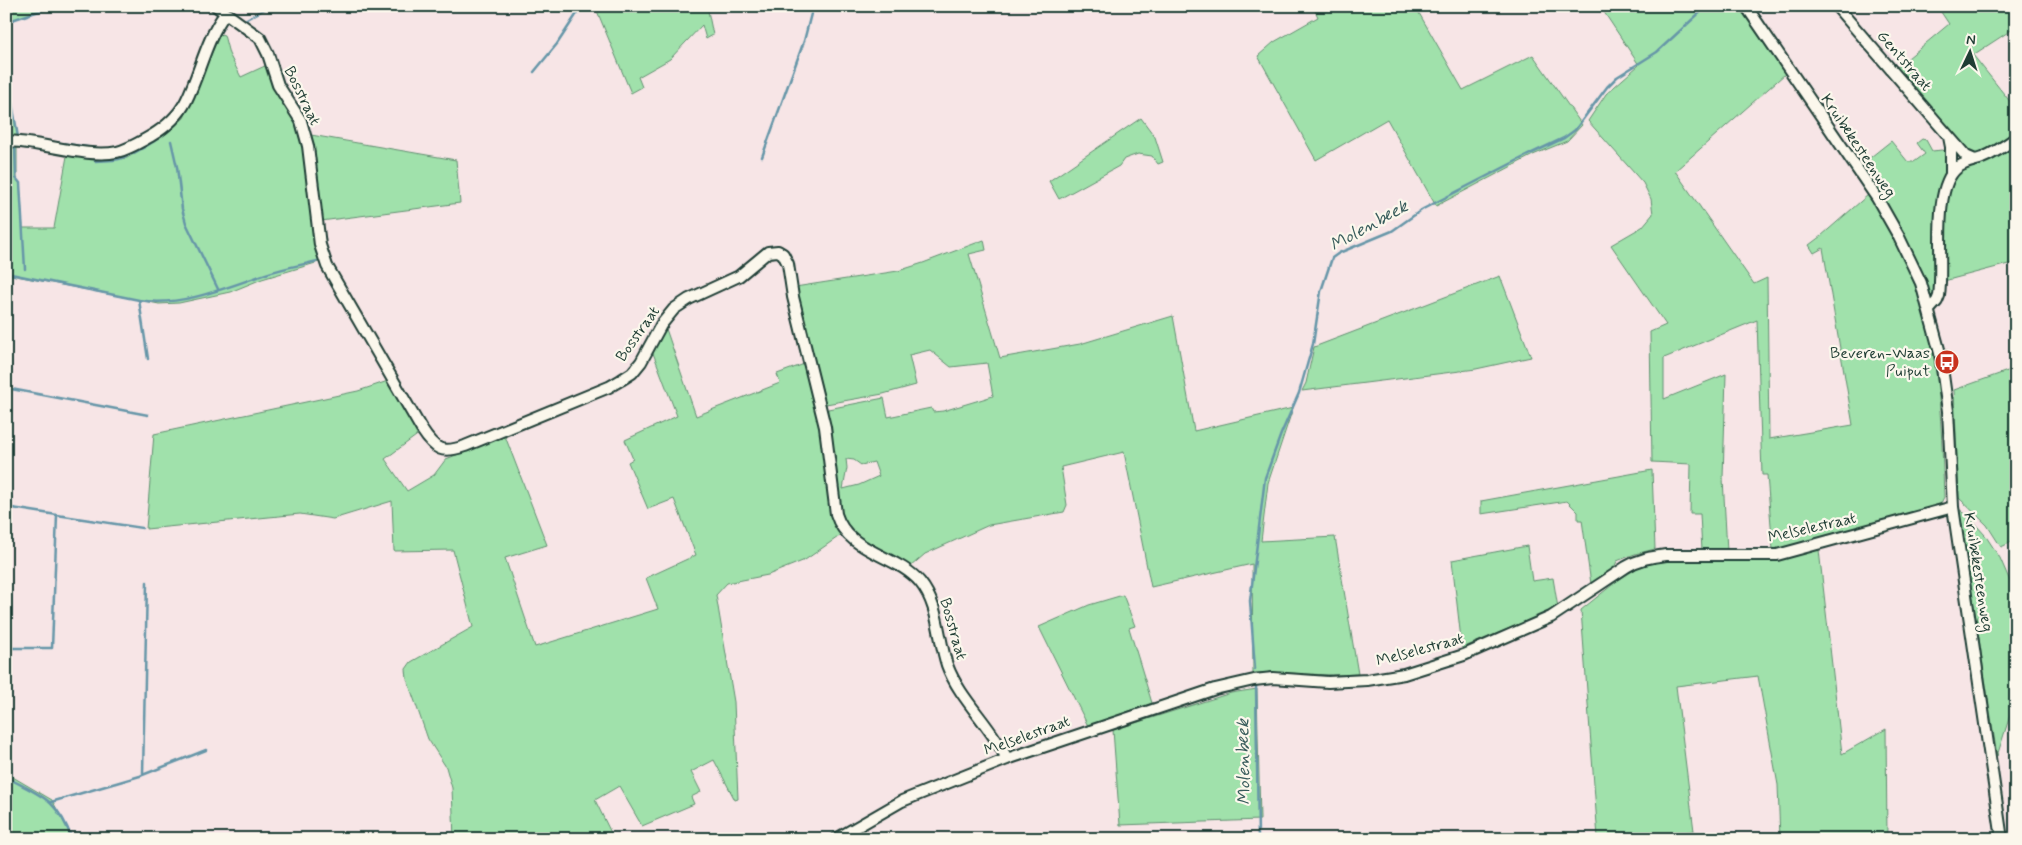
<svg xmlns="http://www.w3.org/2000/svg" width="2022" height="845" font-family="Mynerve,sans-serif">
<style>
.green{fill:#a0e1ab;stroke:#608f70;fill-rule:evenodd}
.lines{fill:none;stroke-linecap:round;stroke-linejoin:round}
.stream{stroke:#6696a8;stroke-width:2.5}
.minor-casing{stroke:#1f3d34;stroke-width:14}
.minor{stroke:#fbf7ec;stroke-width:10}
.labels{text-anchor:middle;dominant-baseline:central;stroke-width:4.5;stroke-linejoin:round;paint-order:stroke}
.street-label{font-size:16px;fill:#1f3d34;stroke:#fbf7ec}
.poi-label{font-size:16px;fill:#1f3d34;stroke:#fbf7ec;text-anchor:end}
.water-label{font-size:18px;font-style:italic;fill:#375b5b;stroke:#fbf7ec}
</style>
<rect width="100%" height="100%" fill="#f7e5e6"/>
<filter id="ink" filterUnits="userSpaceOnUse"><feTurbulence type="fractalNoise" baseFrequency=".02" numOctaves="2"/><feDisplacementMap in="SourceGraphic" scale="10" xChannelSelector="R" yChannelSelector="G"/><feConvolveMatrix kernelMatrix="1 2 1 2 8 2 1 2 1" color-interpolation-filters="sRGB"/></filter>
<g filter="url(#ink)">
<path class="green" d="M 6,6 L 54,6 L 6,22 Z
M 595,6 L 707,6 L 713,35 L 706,39 L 702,25 L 670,59 L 638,77 L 642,87 L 631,93 Z
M 1313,6 L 1415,6 L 1463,90 L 1533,55 L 1582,125 L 1567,141 L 1533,155 L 1436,206 L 1387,119 L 1316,160 L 1258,56 L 1274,42 L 1318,17 Z
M 1600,6 L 1739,6 L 1785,74 L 1675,171 L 1754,284 L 1767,278 L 1769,439 L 1853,425 L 1823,248 L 1814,253 L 1809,245 L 1821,236 L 1868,195 C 1895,238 1924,294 1932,345 C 1941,395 1942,446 1944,497 L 1940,505 L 1817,540 L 1773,550 L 1767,475 L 1762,475 L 1757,320 L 1664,358 L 1664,399 L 1726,374 L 1723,478 L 1727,551 L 1702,551 L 1700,514 L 1690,514 L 1691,464 L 1652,462 L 1650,332 L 1666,325 L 1611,245 L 1642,227 L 1653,214 L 1651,199 L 1643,183 L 1588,121 L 1606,94 L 1639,65 Z
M 1937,6 L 2016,6 L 2013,9 L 2016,13 L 2016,27 L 1973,55 L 2016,109 L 2016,134 L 1977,154 L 1970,152 L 1896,68 L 1949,24 Z
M 220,34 L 224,35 L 229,54 L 241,77 L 267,65 L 298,122 L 305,145 L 319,262 L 262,279 L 230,292 L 179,303 L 159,304 L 6,274 L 6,146 L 17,146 L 17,179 L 20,183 L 23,228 L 54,228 L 67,156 L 110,160 L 127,158 L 158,139 L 184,118 Z
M 6,69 L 18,137 L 6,138 Z
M 1141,118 L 1155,137 L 1163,162 L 1158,164 L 1152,156 L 1138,154 L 1124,159 L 1119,166 L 1059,199 L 1049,181 Z
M 311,135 L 456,160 L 460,203 L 321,221 Z
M 1922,139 L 1926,140 L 1932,151 L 1942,150 L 1949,157 L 1935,294 L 1931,295 L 1903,232 L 1862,164 L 1891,141 L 1908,162 L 1914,162 L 1925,154 L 1917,143 Z
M 2016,147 L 2016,262 L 1944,281 C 1945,255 1939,195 1957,176 C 1967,165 1983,163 1995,158 C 2002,155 2009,150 2016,147 Z
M 984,240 L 986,250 L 969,254 L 1000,358 L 1080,344 L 1173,316 L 1194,431 L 1293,408 L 1268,483 L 1261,541 L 1335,537 L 1358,674 C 1322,677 1288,671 1253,673 L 1252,564 L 1151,587 L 1124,452 L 1061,467 L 1067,505 L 1064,512 L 989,525 L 925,554 L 910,567 C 892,557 852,542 843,523 C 835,505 838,481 836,462 C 834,447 825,423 828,409 L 884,398 L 888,417 L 931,408 L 933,412 L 943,411 L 993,396 L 987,363 L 951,367 L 930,350 L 909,355 L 916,385 L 883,394 L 826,404 L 795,287 L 898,271 L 923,263 ZM 846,459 L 854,460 L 861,465 L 874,462 L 879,476 L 859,485 L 843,489 L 847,468 Z
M 1500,276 L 1531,357 L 1476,369 L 1302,391 L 1306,383 L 1314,347 Z
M 665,326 L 696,416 L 780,383 L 777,374 L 807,363 L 820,408 L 837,529 L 841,535 L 805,560 L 768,575 L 727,583 L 716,595 L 734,702 L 738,799 L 735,800 L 714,760 L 691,772 L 701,792 L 691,797 L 694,804 L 642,826 L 619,786 L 595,800 L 614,839 L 454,839 L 452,788 L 446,767 L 428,739 L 407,679 L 406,669 L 411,662 L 473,627 L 453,550 L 394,551 L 392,501 L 333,519 L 300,514 L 146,529 L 154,434 L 358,391 L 388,381 L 420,433 L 385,459 L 407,491 L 434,475 L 446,459 L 505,436 L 547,545 L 505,558 L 535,647 L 658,609 L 646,578 L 696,555 L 674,499 L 648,509 L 628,462 L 633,459 L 625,440 L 677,416 L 653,353 Z
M 2016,368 L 2016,540 L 2001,547 L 1987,525 L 1959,498 L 1954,390 Z
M 1652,470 L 1655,549 L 1635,554 L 1617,561 C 1614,572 1601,578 1591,584 L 1582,520 L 1578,520 L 1578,512 L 1567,501 L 1481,514 L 1481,501 Z
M 1959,509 L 1968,516 L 1985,535 L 2000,558 L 2016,595 L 2016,697 L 1997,756 Z
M 1527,546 L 1532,581 L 1553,578 L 1558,608 L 1462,648 L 1452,560 Z
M 1819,550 L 1842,754 L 1886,729 L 1887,839 L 1780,839 L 1778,785 L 1758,676 L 1676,686 L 1694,831 L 1598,838 L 1581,610 L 1617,581 L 1642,565 L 1667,561 L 1734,561 Z
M 1123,595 L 1135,626 L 1129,628 L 1152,703 L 1088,726 L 1039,627 L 1089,605 Z
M 1257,689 L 1260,820 L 1120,825 L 1113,730 L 1231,693 Z
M 6,773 L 52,800 L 73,839 L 6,839 Z"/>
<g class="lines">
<path class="stream" d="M 243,21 L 270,6
M 6,22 L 54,6
M 218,34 L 222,29
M 6,69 L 18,137
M 534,72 L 557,44 L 582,6
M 47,141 L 101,149
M 171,141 L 177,167 L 182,209 L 186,223 L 218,289
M 15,145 L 16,178 L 20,183 L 25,269
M 762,157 L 804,41 L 813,6
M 95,161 C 103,160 111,161 119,159 C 137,153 174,132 183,114
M 6,273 L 139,300 L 148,359
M 139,300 C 179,308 228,287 266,274 C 283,268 301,265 318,261
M 6,388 L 148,415
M 6,507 L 57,515 L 52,648 L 6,648
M 57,515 L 142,528
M 1255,669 L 1250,601 L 1265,478 L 1281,434 L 1299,393 L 1313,344 L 1321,291 L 1332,258 L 1339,253 L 1392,231 L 1423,209 L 1530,154 L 1564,138 L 1575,130 L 1607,87 L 1617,77 L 1657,52 L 1707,6
M 1256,684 L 1258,839
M 143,774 L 147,582
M 6,777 C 41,796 57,798 72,839
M 51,802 L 140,776 L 206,750"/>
<defs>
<path id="minor" d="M 216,6 L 260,38 L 268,54 L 278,85 L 301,121 L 308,146 L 320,245 L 327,266 L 422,430 C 435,450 442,454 465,446 L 609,387 L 621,380 L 632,373 L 641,362 L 661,325 L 674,309 L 689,299 L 739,276 L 768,252 L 778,251 L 783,254 L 788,264 L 793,297 L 825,427 L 836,514 C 848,553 896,554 920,582 C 939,605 938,638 947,665 C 960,700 991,725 1007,759
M 1746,6 L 1877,198 L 1898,235 L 1921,283 L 1940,353 L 1948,411 L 1953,507 L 2002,839
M 1836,6 L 1966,156 L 1975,160
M 1949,137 L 1951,147 L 1951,175
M 6,141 C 39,141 88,159 117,152 C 129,149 140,142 151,136 C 166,127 178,117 186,101 C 200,73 206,39 225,14
M 1929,310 L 1937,301 L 1939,296 C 1944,263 1931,189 1957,168 C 1964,162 1974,161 1982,158 C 1994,153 2005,146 2016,138
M 836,839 L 902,801 L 1007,759 L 1215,689 L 1254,680 L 1273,678 L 1328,682 L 1367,680 L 1404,674 L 1464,655 L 1551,617 L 1626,567 C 1639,559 1651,557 1666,555 L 1777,555 L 1953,507"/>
</defs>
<use href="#minor" class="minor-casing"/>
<use href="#minor" class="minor"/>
</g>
</g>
<defs>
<symbol id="bus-disc" viewBox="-11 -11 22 22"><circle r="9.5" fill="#c8321e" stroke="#fbf7ec"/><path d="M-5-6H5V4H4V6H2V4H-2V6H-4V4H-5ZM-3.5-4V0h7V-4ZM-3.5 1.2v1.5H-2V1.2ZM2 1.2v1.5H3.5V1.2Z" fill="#fff"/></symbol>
</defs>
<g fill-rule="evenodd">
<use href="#bus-disc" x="1933" y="348" width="28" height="28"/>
</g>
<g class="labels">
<g class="street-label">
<text transform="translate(1904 61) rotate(49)">Gentstraat</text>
<text transform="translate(302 96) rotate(64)">Bosstraat</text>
<text transform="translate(1858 146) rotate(56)">Kruibekesteenweg</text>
<text transform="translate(638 334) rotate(-55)">Bosstraat</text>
<text transform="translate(1812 528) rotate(-13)">Melselestraat</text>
<text transform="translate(1978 572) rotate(81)">Kruibekesteenweg</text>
<text transform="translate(953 629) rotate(74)">Bosstraat</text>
<text transform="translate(1420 650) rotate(-15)">Melselestraat</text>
<text transform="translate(1027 736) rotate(-20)">Melselestraat</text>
</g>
<g class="poi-label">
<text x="1930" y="353">Beveren-Waas<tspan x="1930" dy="18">Puiput</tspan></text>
</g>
<g class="water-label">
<text transform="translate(1369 226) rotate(-29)">Molenbeek</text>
<text transform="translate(1244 762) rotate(-91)">Molenbeek</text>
</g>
</g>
<rect width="2022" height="845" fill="none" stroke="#fbf7ec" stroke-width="25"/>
<rect x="12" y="12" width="1997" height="820" fill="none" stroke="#1f3d34" stroke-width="2" filter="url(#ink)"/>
<g transform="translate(1970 52) rotate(4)" stroke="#fbf7ec" stroke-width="4" paint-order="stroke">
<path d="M0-4L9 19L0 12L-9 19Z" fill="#1f3d34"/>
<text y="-8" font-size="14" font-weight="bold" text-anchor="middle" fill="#1f3d34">N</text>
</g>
</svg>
